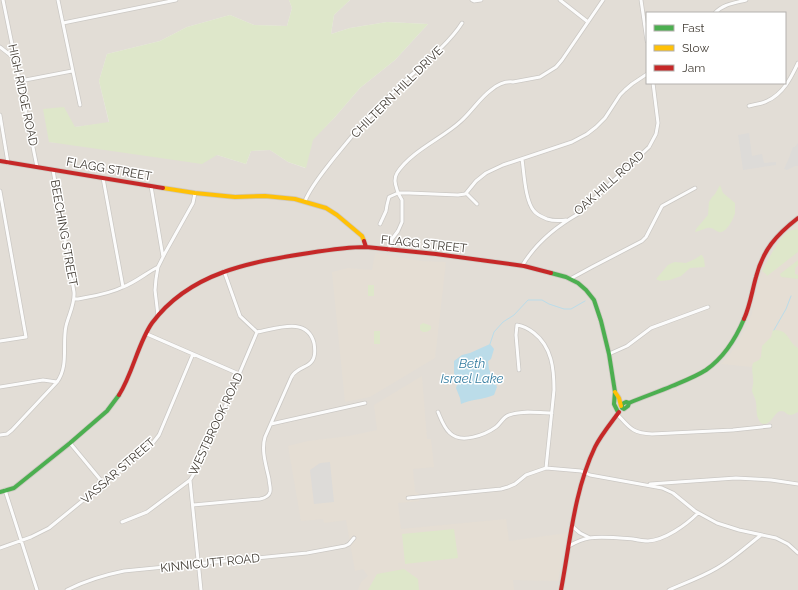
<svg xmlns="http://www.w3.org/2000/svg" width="798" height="590" font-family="Raleway,sans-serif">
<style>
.residential{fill:#e2ddd6;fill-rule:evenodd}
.education{fill:#e5ded4}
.green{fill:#dee7ca}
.parking{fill:#dddbd8}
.water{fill:#bbdce9}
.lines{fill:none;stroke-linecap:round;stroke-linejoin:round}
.stream{stroke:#bbdce9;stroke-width:1}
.street-casing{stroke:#cbc8c4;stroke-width:4.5}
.fast-casing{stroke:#cec9c2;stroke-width:5.5}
.slow-casing{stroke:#cec9c2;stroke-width:5.5}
.jam-casing{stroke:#cec9c2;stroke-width:5.5}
.street{stroke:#fcfcfc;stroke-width:3}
.fast{stroke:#4caf50;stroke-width:4}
.slow{stroke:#ffc107;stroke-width:4}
.jam{stroke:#c62828;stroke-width:4}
.labels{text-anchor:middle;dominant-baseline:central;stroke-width:3;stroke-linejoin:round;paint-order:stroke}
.street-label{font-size:12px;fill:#433d35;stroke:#fff}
.water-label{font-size:13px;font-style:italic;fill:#357da0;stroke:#fff}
</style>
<rect width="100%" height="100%" fill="#eeece8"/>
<path class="residential" d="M 0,0 L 289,0 L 292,8 L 287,26 L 254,25 L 230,15 L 187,27 L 160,41 L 107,54 L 99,81 L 109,123 L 75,127 L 49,142 L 217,155 L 246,164 L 251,151 L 270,150 L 288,162 L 305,168 L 312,140 L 335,117 L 360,88 L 395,60 L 428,24 L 387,22 L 350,28 L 331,34 L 334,15 L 350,0 L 798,0 L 798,590 L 0,590 ZM 647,13 L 785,13 L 785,83 L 647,83 Z"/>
<path class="education" d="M 798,224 L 798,353 L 751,367 L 722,364 L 721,364 L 730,354 L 739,340 L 749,321 L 752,313 L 762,271 L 769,258 L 785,235 Z
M 375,253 L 421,261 L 446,262 L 435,358 L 370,397 L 345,402 L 332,272 L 348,268 L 372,270 Z
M 422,376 L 427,439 L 431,439 L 434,467 L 413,469 L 415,492 L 419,493 L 419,501 L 398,503 L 401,529 L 506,519 L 509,541 L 567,533 L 558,581 L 513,580 L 514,590 L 358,590 L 361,582 L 368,576 L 363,569 L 355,571 L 346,520 L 324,523 L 323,519 L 301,521 L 288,446 L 308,441 L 349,436 L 377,430 L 374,405 Z"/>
<path class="green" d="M 289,0 L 350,0 L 334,15 L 331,34 L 350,28 L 387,22 L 428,24 L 395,60 L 360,88 L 335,117 L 313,140 L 306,168 L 288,162 L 270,150 L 251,151 L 246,164 L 217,155 L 202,164 L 49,142 L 43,109 L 64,107 L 75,127 L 109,122 L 99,81 L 107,54 L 160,41 L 187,27 L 230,15 L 254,25 L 287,26 L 292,8 Z
M 720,185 L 723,193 L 735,203 C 735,207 735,210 735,213 C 734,218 726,234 719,232 C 715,231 713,227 707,228 C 703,229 700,231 695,232 L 696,229 L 708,215 L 709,202 L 712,197 L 715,194 Z
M 798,229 L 798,252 L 767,276 L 766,274 L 762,271 C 767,262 780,236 789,231 C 791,230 795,230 798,229 Z
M 701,255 L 702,255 L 704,259 L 705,267 L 690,268 L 681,276 L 670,280 L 660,281 L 656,279 L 668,265 L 672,263 L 675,262 L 686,263 L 695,259 Z
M 798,260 L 798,265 L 795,268 L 795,274 L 798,275 L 798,279 L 781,277 L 780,274 Z
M 368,285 L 374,285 L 374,296 L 368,296 Z
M 423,323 L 429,325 L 431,326 L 431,329 C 428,332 426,332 423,332 L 420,330 L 420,325 Z
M 773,330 C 790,329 787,342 798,348 L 798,412 C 786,419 788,411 781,411 C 775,411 772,424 764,424 C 761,424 759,421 758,418 C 756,414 757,408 756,403 C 756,399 753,395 752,391 C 752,387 754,383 753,379 C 753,373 751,369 753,363 L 759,360 L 761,357 L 762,346 L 771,337 Z
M 374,331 L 380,331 L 380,344 L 374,344 Z
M 454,529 L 458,558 L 405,564 L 402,534 Z
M 404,569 L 418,579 L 419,590 L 368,590 L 377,574 Z"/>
<path class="parking" d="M 749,133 L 752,156 L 762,154 L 764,163 L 776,162 L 776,165 L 743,170 L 738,135 Z
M 798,143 L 798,166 L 795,166 L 787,170 L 784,169 L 789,158 L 793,147 L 795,147 Z
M 330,462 L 334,502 L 314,504 L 310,470 L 320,463 Z"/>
<path class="water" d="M 490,344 L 494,349 L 491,359 L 488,361 L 489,369 L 497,387 L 494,395 C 483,400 471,399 461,404 L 460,398 L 456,388 L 458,382 L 454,374 L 454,361 L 462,355 L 470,353 Z"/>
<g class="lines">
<path class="stream" d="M 774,330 L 786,309 L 791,296
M 490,344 L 494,332 L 503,322 L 514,315 L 528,300 L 542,300 L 549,304 L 564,309 L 571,309 L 585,301"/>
<defs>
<path id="street" d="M 3,0 L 37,167
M 58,0 L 80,105
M 472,0 L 474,1 L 481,0
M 560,0 L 588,22
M 641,0 L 647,41
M 715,13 C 723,4 735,3 746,0
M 63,23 L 176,0
M 0,47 L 14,58
M 20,81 L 72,71
M 749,106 C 755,104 762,104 767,101 C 783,94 791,78 798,63
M 0,115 L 8,163
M 522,159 C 524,172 525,201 534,211 C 537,215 542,217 547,219 C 553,221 559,221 566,220
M 103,178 L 123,287
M 151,186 L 163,257
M 0,191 L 26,337 L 0,341
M 466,193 L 477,204
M 305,201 C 311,186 324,171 334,158 C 357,129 382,102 409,77 C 426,62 450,42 462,23
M 380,224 L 386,211 L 387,205 L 389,197 L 398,193 C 396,186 393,180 397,173 C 411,151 443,138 461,121 C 472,111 480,98 491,90 C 497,85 505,81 513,82 L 540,77 L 556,67 L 562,60 L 603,0
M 389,250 L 392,239 L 398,231 L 402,222 L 402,200 L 398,193 L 409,193 L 458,195 L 465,194 L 467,192 L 476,181 L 486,173 L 503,165 L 572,142 L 587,134 L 596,127 L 605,118 L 620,95 L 625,90 L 632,84 L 647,74
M 522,266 C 535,244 557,226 578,214 L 649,147 L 656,134 L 658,123 L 653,83
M 224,271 L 240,316 L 257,332
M 570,279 L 592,267 L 642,241 L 646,237 L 662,206 L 695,188
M 75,299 L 78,299 C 94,296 109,294 123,287 C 136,282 146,273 158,267
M 158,316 L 155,290 L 156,279 L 158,267 L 165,253 L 193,203 L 195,193
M 147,334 L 239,374
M 609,354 L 627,346 L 651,328 L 708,307
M 519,370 L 516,335 L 517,325 C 524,326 529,329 534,333 C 552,347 554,369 554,390 L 546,468
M 0,387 L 43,380 L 57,382
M 438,412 C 441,419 444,428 450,433 C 461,444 485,435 496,427 C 501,423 503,417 509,415 C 522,410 538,413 552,413
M 617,414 C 630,428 632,433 652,434 L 733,430 L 770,426
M 271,424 L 365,403
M 0,435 L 7,434 L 12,430 L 57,382 C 69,366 62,344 66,326 C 69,314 75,304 74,292 L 53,170
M 70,443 L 104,484
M 650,484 L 736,478 L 771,480 L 798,484
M 5,490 L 37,590
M 408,498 L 501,489 L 508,487 L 515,484 L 526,475 L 546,468 L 581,471 L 590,475 L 662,488 L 673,493 L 695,511 L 717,523 L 739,530 L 776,538 L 788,544 L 798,553
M 193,505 L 260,499 C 265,498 269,496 270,492 C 271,487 269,483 269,479 C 266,465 261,450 265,437 L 291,378 C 292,375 294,373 297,371 C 302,367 309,366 312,361 C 316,356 315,349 314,343 C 307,316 276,329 257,332
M 122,522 L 147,512 L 190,480
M 573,527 L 580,533 L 590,538
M 569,546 C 576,542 582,539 589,538 C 602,536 620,538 633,539 C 638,540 643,541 648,541 C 665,540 686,525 698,513
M 0,548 L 31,537 L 49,528 L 152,444 L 159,435 L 193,354
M 67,590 C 85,581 104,575 124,571 L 307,553 L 345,546 L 349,544 L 354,538
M 201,590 L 190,480 L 197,469 L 232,391 L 257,332
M 669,590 C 685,583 702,577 717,568 C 733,559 747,546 761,535"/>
<path id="fast" d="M 551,273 L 566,277 L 578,283 L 586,290 L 594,300 L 601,321 L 609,354 L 615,392 L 614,404 L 618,412
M 629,403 L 628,406 L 624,409 L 622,408 L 622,404 L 626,402 L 629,403 C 643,397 658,392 672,386 C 684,381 695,377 706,370 C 723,358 736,338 744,319
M 0,492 L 14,488 L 70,443 L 107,411 L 119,395"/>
<path id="slow" d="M 163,188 L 195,193 L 235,197 L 265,196 L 295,199 L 326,208 L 337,215 L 362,236 L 364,241
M 615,392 L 619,398 L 621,406"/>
<path id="jam" d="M 0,161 L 163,188
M 364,241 L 366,247 L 436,254 L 524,266 L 551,273
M 744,319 C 750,306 752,291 756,277 C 763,250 776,235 798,218
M 119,395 C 133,373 138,343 152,323 C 190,272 251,262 309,253 C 328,250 347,247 366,247
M 561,590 C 570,543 574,491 595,447 C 601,435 611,423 619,412"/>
</defs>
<use href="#street" class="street-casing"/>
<use href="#fast" class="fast-casing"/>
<use href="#slow" class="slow-casing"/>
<use href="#jam" class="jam-casing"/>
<use href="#street" class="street"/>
<use href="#fast" class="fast"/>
<use href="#slow" class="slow"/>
<use href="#jam" class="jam"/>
</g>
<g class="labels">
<g class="street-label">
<text transform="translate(397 92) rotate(-45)">CHILTERN HILL DRIVE</text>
<text transform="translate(23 95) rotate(78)">HIGH RIDGE ROAD</text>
<text transform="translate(109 169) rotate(10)">FLAGG STREET</text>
<text transform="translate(609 183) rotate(-42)">OAK HILL ROAD</text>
<text transform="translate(64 233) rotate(80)">BEECHING STREET</text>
<text transform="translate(424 244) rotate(6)">FLAGG STREET</text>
<text transform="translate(216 424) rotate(-65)">WESTBROOK ROAD</text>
<text transform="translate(118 471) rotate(-41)">VASSAR STREET</text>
<text transform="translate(210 563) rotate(-6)">KINNICUTT ROAD</text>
</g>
<g class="water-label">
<text x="472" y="363">Beth<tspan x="472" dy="15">Israel Lake</tspan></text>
</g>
</g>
<rect x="646" y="12" width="140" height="72" fill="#ffffff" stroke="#b4b1ae"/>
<rect x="654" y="25" width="20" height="6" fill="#4caf50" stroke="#b4b1ae"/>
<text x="682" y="32" font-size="12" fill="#433d35">Fast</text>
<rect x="654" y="45" width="20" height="6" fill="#ffc107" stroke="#b4b1ae"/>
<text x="682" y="52" font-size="12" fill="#433d35">Slow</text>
<rect x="654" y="65" width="20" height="6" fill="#c62828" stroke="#b4b1ae"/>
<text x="682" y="72" font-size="12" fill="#433d35">Jam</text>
</svg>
